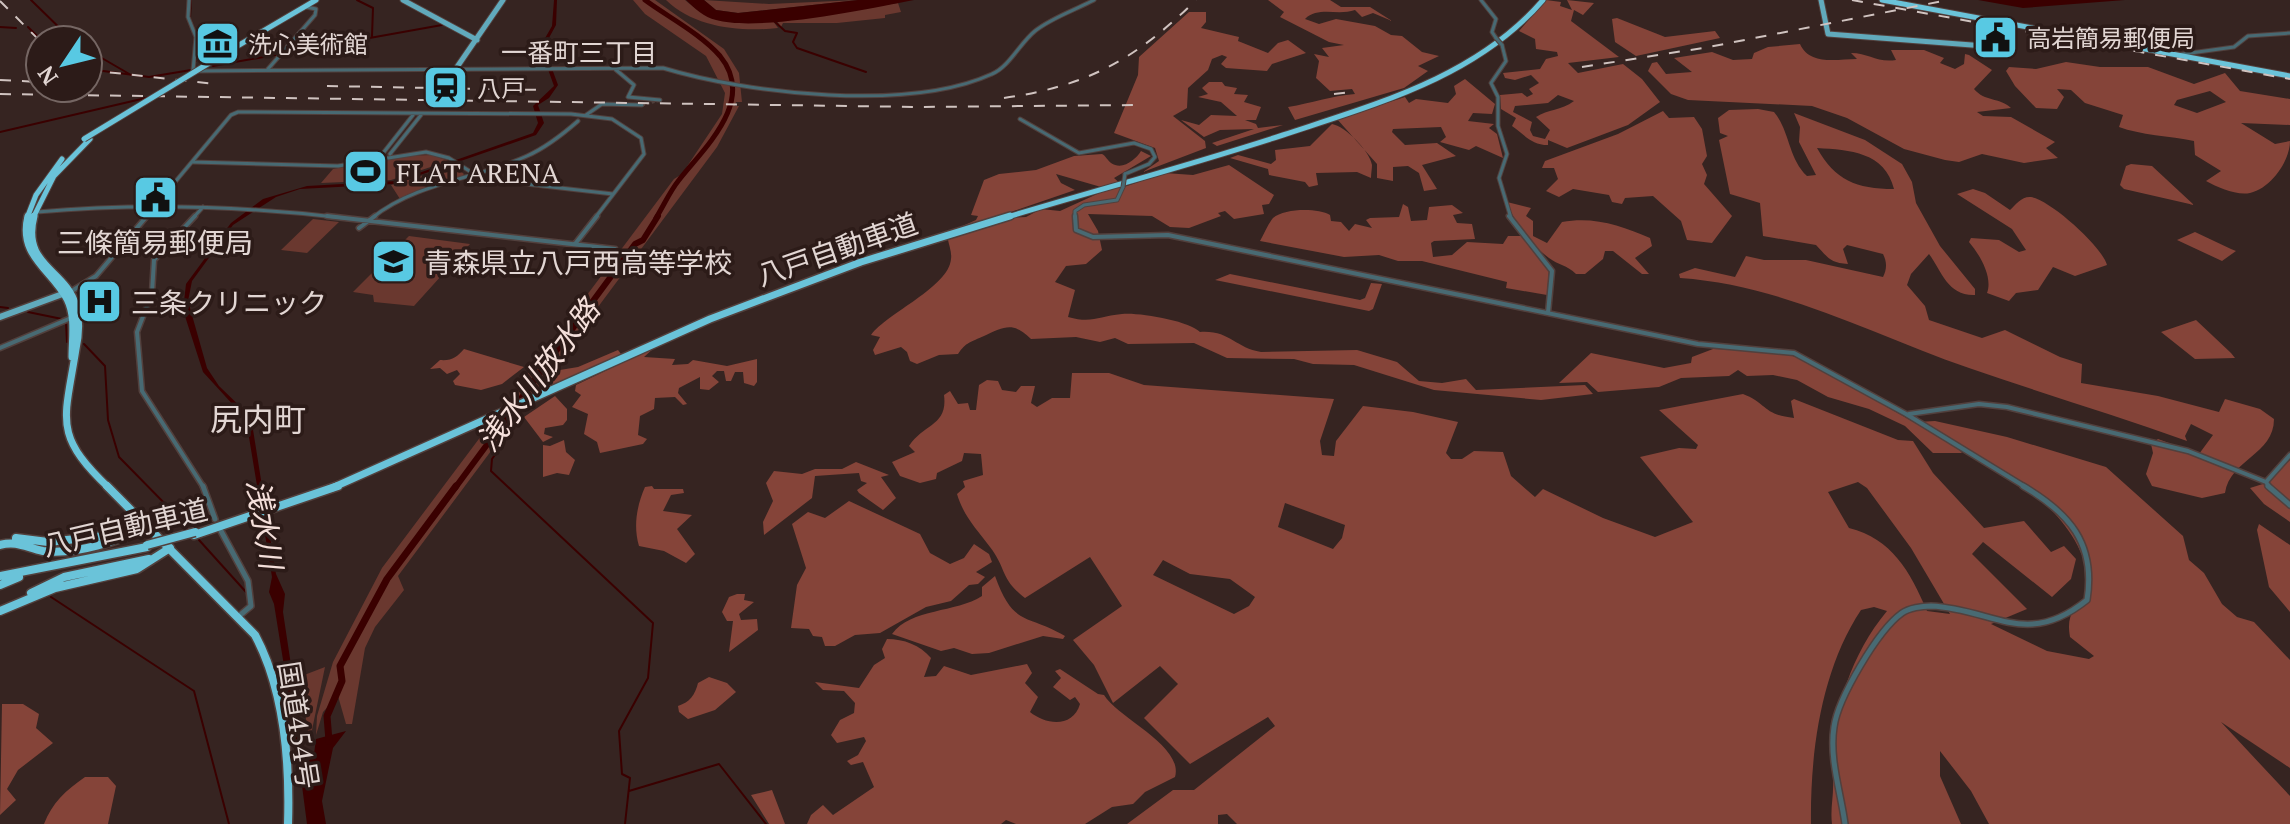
<svg xmlns="http://www.w3.org/2000/svg" width="2290" height="824" font-family="'PT Serif','Noto Sans JP',serif">
<style>
.green{fill:#6a382f}
.forest{fill:#854439;fill-rule:evenodd}
.water{fill:#3a0000}
.lines{fill:none;stroke-linecap:round;stroke-linejoin:round}
.stream{stroke:#3a0000;stroke-width:2}
.river-far2{stroke:#3a0000;stroke-width:5}
.river-far1{stroke:#3a0000;stroke-width:6}
.river{stroke:#3a0000;stroke-width:7}
.minor-tunnel{stroke:#503f3c;stroke-width:3;stroke-dasharray:3 2;stroke-linecap:butt}
.minor-far2-casing{stroke:#52403d;stroke-width:5}
.minor-far1-casing{stroke:#52403d;stroke-width:7}
.minor-casing{stroke:#52403d;stroke-width:8}
.major-far1-casing{stroke:#52403d;stroke-width:7}
.major-casing{stroke:#52403d;stroke-width:9}
.highway-far2-casing{stroke:#52403d;stroke-width:7}
.highway-far1-casing{stroke:#52403d;stroke-width:10}
.highway-casing{stroke:#52403d;stroke-width:11}
.minor-far2{stroke:#486a73;stroke-width:3}
.minor-far1{stroke:#486a73;stroke-width:4}
.minor{stroke:#486a73;stroke-width:5}
.major-far1{stroke:#61aabc;stroke-width:5}
.major{stroke:#61aabc;stroke-width:6}
.highway-far2{stroke:#6ac3d9;stroke-width:5}
.highway-far1{stroke:#6ac3d9;stroke-width:7}
.highway{stroke:#6ac3d9;stroke-width:8}
.rail{stroke:#d0c3c0;stroke-width:2;stroke-dasharray:11 11;stroke-linecap:butt}
.minor-bridge-casing{stroke:#52403d;stroke-width:5;stroke-linecap:butt}
.highway-bridge-far1-casing{stroke:#52403d;stroke-width:7;stroke-linecap:butt}
.highway-bridge-casing{stroke:#52403d;stroke-width:11;stroke-linecap:butt}
.minor-bridge{stroke:#486a73;stroke-width:3}
.highway-bridge-far1{stroke:#6ac3d9;stroke-width:5}
.highway-bridge{stroke:#6ac3d9;stroke-width:8}
.labels{text-anchor:middle;dominant-baseline:central;stroke-width:7;stroke-linejoin:round;paint-order:stroke}
.far-poi-label{font-size:24px;fill:#e2d6d3;stroke:#2c1b18;text-anchor:start}
.far-neighbourhood-label{font-size:26px;fill:#e2d6d3;stroke:#2c1b18}
.poi-label{font-size:28px;fill:#e2d6d3;stroke:#2c1b18;text-anchor:start}
.street-label{font-size:28px;fill:#e2d6d3;stroke:#2c1b18}
.water-label{font-size:30px;font-style:italic;fill:#f4dfda;stroke:#2c1b18}
.quarter-label{font-size:32px;fill:#e2d6d3;stroke:#2c1b18}
</style>
<rect width="100%" height="100%" fill="#362421"/>
<path class="green" d="M 633,0 L 655,0 L 724,49 L 739,73 L 742,102 L 736,102 L 735,106 L 739,106 L 717,147 L 398,576 L 404,590 L 375,627 L 365,648 L 352,724 L 346,724 L 338,696 L 323,712 L 316,735 L 317,716 L 333,662 L 382,568 L 674,179 L 682,174 L 722,114 L 725,93 L 706,56 L 645,14 Z
M 666,0 L 685,0 C 712,24 739,23 773,21 L 778,28 C 741,32 695,28 666,0 Z
M 704,0 L 769,4 L 858,0 L 738,13 L 716,10 Z
M 898,3 L 901,12 L 885,15 L 885,18 L 837,23 L 783,23 L 781,27 L 777,21 Z
M 431,155 L 449,161 L 391,180 L 321,183 L 333,169 L 402,156 Z
M 454,166 L 464,174 L 461,178 L 400,199 L 391,185 Z
M 313,219 L 339,222 L 307,253 L 281,250 Z
M 409,236 L 470,244 L 414,306 L 374,302 L 373,295 L 353,292 Z
M 325,667 L 312,730 L 308,731 L 299,677 Z"/>
<path class="forest" d="M 1268,0 L 1330,0 L 1341,7 L 1370,7 L 1392,21 L 1373,13 L 1362,17 L 1355,10 C 1338,16 1318,6 1305,19 L 1319,24 L 1336,19 L 1375,26 L 1391,35 L 1402,36 L 1422,52 L 1439,56 L 1418,66 L 1428,71 L 1404,88 L 1295,120 L 1288,107 C 1312,103 1331,96 1355,94 L 1352,89 L 1330,91 L 1316,78 L 1319,61 L 1314,54 L 1329,57 L 1322,48 L 1344,45 L 1329,42 L 1280,17 L 1284,12 Z
M 1546,0 L 1561,2 L 1560,6 L 1572,10 L 1567,0 L 1594,3 L 1583,15 L 1574,10 L 1571,21 L 1619,57 L 1568,63 L 1578,73 L 1623,64 L 1642,79 L 1660,102 L 1628,125 L 1567,148 L 1548,140 L 1548,145 C 1531,145 1524,134 1512,126 L 1516,118 L 1501,109 L 1500,95 L 1522,93 L 1527,97 L 1533,94 L 1529,89 L 1539,83 L 1531,75 L 1515,80 L 1505,78 L 1503,73 L 1540,69 L 1546,59 L 1558,56 L 1557,52 L 1536,49 L 1535,39 L 1519,31 ZM 1558,95 L 1574,101 C 1561,111 1548,109 1536,117 L 1550,130 L 1545,139 L 1533,136 L 1530,130 L 1532,122 L 1513,112 L 1515,106 L 1548,103 Z
M 1189,12 L 1206,12 L 1206,22 L 1201,28 L 1239,37 L 1238,41 L 1268,53 L 1278,43 L 1288,40 L 1306,53 L 1272,64 L 1267,71 L 1226,68 L 1221,64 L 1227,57 L 1222,55 L 1212,59 L 1208,70 L 1188,88 L 1187,108 L 1173,116 L 1205,141 L 1206,148 L 1143,172 L 1159,161 L 1155,148 L 1114,133 L 1138,75 L 1139,57 Z
M 1617,18 L 1665,37 L 1715,31 L 1720,38 L 1636,56 L 1615,42 L 1612,19 Z
M 1800,44 C 1810,66 1837,59 1857,59 L 1851,53 C 1869,53 1877,63 1896,60 L 1891,50 L 1924,50 L 1944,58 L 1940,63 L 1955,69 L 1964,64 L 1965,54 L 1969,55 L 1992,70 L 1974,89 C 1985,102 1999,97 2011,108 L 1977,112 L 1983,116 L 2011,117 L 2055,142 L 2046,148 L 2058,158 L 2024,163 L 1982,154 L 1959,162 L 1945,160 L 1904,149 L 1847,118 L 1812,106 L 1688,100 L 1671,94 L 1648,71 L 1652,63 L 1657,62 L 1666,74 L 1692,72 L 1674,58 L 1712,52 L 1733,60 L 1752,59 L 1754,53 L 1768,47 Z
M 2066,62 L 2100,67 L 2148,67 L 2194,84 L 2225,73 L 2240,91 L 2290,99 L 2290,125 L 2241,123 L 2275,144 L 2290,141 C 2290,160 2272,188 2250,193 C 2237,196 2217,187 2206,181 L 2221,171 L 2195,155 L 2194,141 C 2170,136 2140,135 2119,127 L 2123,115 L 2085,103 L 2071,90 L 2057,89 L 2064,97 L 2057,109 L 2036,108 L 2015,86 L 2006,71 L 2009,67 L 2036,69 ZM 2210,91 L 2226,102 L 2197,113 L 2174,105 L 2177,100 Z
M 1465,79 L 1495,104 L 1492,114 L 1473,113 L 1468,121 L 1494,124 L 1489,128 L 1497,134 L 1503,158 L 1476,146 L 1469,150 L 1440,142 L 1446,137 L 1441,127 L 1393,129 L 1392,132 L 1405,145 L 1437,143 L 1456,156 L 1422,165 L 1437,189 L 1424,191 L 1419,173 L 1408,166 L 1393,167 L 1393,181 L 1377,178 L 1377,164 L 1337,119 L 1405,97 L 1409,103 L 1416,99 L 1448,103 L 1456,94 L 1454,86 Z
M 1209,82 L 1222,82 L 1225,86 L 1237,88 L 1234,94 L 1248,95 L 1244,102 L 1261,107 L 1256,120 L 1245,120 L 1256,124 L 1258,128 L 1283,125 L 1217,146 L 1212,143 L 1254,129 L 1220,130 L 1204,137 L 1181,120 L 1199,125 L 1211,115 L 1237,116 L 1221,102 L 1198,97 L 1208,94 L 1202,88 Z
M 1758,109 L 1774,112 C 1790,131 1788,158 1807,176 L 1816,175 L 1799,142 L 1800,127 L 1794,113 L 1865,140 L 1902,164 L 1912,182 L 1916,203 L 1940,246 L 1975,289 L 1975,295 C 1948,296 1942,272 1929,254 L 1911,274 L 1907,285 L 1925,306 L 1929,320 L 1982,338 L 2005,330 L 2060,357 L 2082,364 L 2081,383 L 2158,396 L 2219,412 L 2225,399 L 2260,409 L 2274,419 C 2274,455 2230,459 2225,493 L 2202,498 L 2152,486 L 2146,474 L 2153,453 L 2151,444 L 2158,439 L 2199,454 L 2213,435 L 2191,424 L 2185,436 L 2187,441 C 2115,415 2041,393 1969,368 C 1873,335 1783,285 1680,278 L 1679,274 L 1695,268 L 1735,277 L 1746,256 L 1764,260 L 1806,260 L 1883,277 C 1887,269 1887,262 1883,254 L 1847,245 L 1843,249 L 1848,264 C 1829,263 1827,256 1816,245 L 1763,236 L 1760,203 L 1730,194 L 1719,140 L 1728,136 L 1720,133 L 1718,118 L 1729,110 ZM 1817,148 C 1850,150 1885,152 1894,189 C 1856,189 1835,180 1817,148 Z
M 1663,111 L 1669,118 L 1694,117 L 1702,129 L 1707,156 L 1702,164 L 1707,175 L 1704,184 L 1732,216 L 1712,243 L 1687,240 L 1681,221 L 1653,196 L 1625,198 L 1622,204 L 1612,202 L 1609,195 L 1573,189 L 1559,197 L 1546,191 L 1558,179 L 1554,168 L 1542,168 L 1545,161 L 1618,134 Z
M 1332,124 C 1345,126 1370,151 1372,165 C 1372,169 1371,173 1371,178 L 1357,172 L 1316,173 L 1318,185 L 1309,187 L 1305,182 L 1269,175 L 1268,169 L 1230,158 L 1238,155 L 1271,164 L 1276,160 L 1275,150 L 1310,146 Z
M 1141,151 L 1151,156 L 1114,178 L 1124,187 L 1165,173 L 1193,175 L 1229,165 L 1274,195 L 1269,204 L 1262,205 L 1264,214 L 1234,219 L 1225,211 L 1218,213 L 1221,216 L 1189,228 L 1170,227 L 1152,216 L 1088,214 L 1098,231 L 1102,250 L 1086,264 L 1066,266 L 1055,282 L 1075,290 L 1068,317 C 1093,324 1098,316 1122,314 C 1138,312 1190,321 1200,332 C 1230,330 1235,348 1261,352 L 1357,350 L 1397,362 L 1419,381 L 1442,383 L 1466,379 L 1476,390 L 1585,385 L 1593,394 L 1541,400 L 1434,390 L 1354,365 L 1313,364 L 1294,359 L 1227,358 L 1194,343 L 1128,344 L 1115,338 L 1100,342 L 1076,337 L 1031,339 C 1013,321 1004,327 984,336 C 971,342 966,342 958,354 L 939,355 L 917,364 L 910,361 L 907,352 L 901,347 L 875,355 L 873,350 L 880,337 L 871,335 C 887,313 949,287 951,259 C 952,253 949,245 948,240 L 958,228 L 976,220 L 978,216 L 971,215 L 984,180 L 999,174 L 1036,170 L 1074,156 L 1102,154 C 1106,156 1107,160 1111,163 C 1123,171 1136,159 1141,151 ZM 1056,174 L 1108,189 L 1060,211 L 1041,209 L 1026,217 L 990,219 L 1075,190 L 1061,183 Z
M 2131,164 L 2152,166 L 2194,205 L 2124,189 L 2120,185 L 2126,166 Z
M 1973,189 L 1985,193 L 2010,210 C 2016,204 2022,196 2031,197 C 2051,200 2103,248 2107,265 L 2075,276 L 2053,267 L 2038,290 L 2016,293 L 2009,301 L 1987,293 C 1993,277 1980,255 1969,242 L 1971,238 L 1999,240 L 2019,252 L 2026,250 L 2012,229 L 1957,194 Z
M 1507,202 L 1531,208 L 1526,216 L 1533,221 L 1533,236 L 1547,243 L 1562,222 C 1594,216 1622,226 1650,238 L 1652,246 L 1635,258 L 1649,274 L 1642,274 L 1613,251 L 1605,251 L 1603,259 L 1585,274 L 1576,274 C 1567,265 1558,265 1549,258 C 1531,245 1514,223 1507,202 Z
M 1403,204 L 1408,207 L 1411,221 L 1427,220 L 1429,207 L 1452,205 L 1463,213 L 1453,215 L 1457,223 L 1472,224 L 1475,239 L 1434,241 L 1431,243 L 1433,257 L 1452,255 L 1467,242 L 1503,244 L 1508,236 L 1522,236 L 1549,270 L 1547,295 L 1506,288 L 1507,282 L 1422,261 L 1398,261 L 1379,255 L 1344,257 L 1260,241 C 1264,234 1268,224 1273,218 C 1285,208 1318,208 1330,215 L 1331,221 L 1341,222 L 1349,231 L 1355,224 L 1372,228 L 1366,220 L 1370,218 L 1399,217 Z
M 2195,232 L 2231,249 L 2236,251 L 2222,261 L 2177,240 Z
M 1230,274 L 1360,300 L 1365,298 L 1371,283 L 1382,284 L 1373,309 L 1369,311 L 1215,280 Z
M 2196,320 L 2231,353 L 2235,358 L 2195,359 L 2161,332 Z
M 655,347 L 644,357 L 675,359 L 672,365 L 688,364 L 693,360 L 727,366 L 757,359 L 757,382 L 754,386 L 744,383 L 743,372 L 735,372 L 731,381 L 726,381 L 724,371 L 717,371 L 712,376 L 719,382 L 709,390 L 700,389 L 700,377 L 679,388 L 678,393 L 687,404 L 683,405 L 675,397 L 655,398 L 654,409 L 640,416 L 638,435 L 647,439 L 643,444 L 600,453 L 597,442 L 584,434 L 588,414 L 572,407 L 581,395 L 575,391 L 576,385 Z
M 464,349 L 524,367 L 502,384 L 481,390 L 455,385 L 453,381 L 460,374 L 457,370 L 447,374 L 440,368 L 430,369 L 440,360 C 452,361 457,357 464,349 Z
M 1713,349 L 1764,350 L 1802,358 L 1957,447 L 1962,453 L 1933,453 L 1905,426 L 1869,409 L 1828,397 L 1797,380 L 1773,375 L 1747,376 L 1738,370 L 1729,376 L 1681,378 L 1659,387 L 1598,392 L 1587,382 L 1559,383 L 1591,353 L 1664,368 L 1691,363 L 1692,357 Z
M 618,350 L 621,354 L 540,393 L 560,370 L 578,367 Z
M 1072,373 L 1109,373 L 1144,385 L 1334,399 L 1320,441 L 1322,455 L 1334,456 L 1336,441 L 1363,406 L 1413,412 L 1458,422 L 1446,453 L 1451,459 L 1462,459 L 1474,451 L 1503,452 L 1511,476 L 1535,497 L 1543,489 L 1603,518 L 1655,537 L 1693,522 L 1640,457 L 1679,448 L 1696,449 L 1698,445 L 1659,410 L 1743,394 C 1767,403 1763,415 1794,418 L 1791,401 L 1794,399 L 1898,440 L 1913,441 L 1933,473 L 1984,528 L 2024,521 L 2051,552 L 2064,546 L 2076,559 L 2071,579 L 2052,597 L 1983,542 L 1972,554 L 2027,609 L 1991,624 L 2047,651 L 2089,659 L 2094,656 L 2070,637 C 2066,614 2074,608 2091,593 C 2084,502 1987,464 1918,422 L 1935,421 L 2007,437 L 2106,467 L 2183,536 L 2189,560 L 2204,573 L 2222,604 L 2237,617 L 2254,622 L 2290,660 L 2290,768 L 2221,722 L 2290,796 L 2290,824 L 1989,824 L 1971,791 L 1940,751 L 1940,776 L 1961,824 L 1832,824 C 1830,809 1834,795 1833,780 C 1830,720 1848,658 1887,611 L 1874,607 L 1861,610 C 1821,670 1810,753 1811,824 L 1237,824 L 1227,814 L 1218,815 L 1218,824 L 1127,824 L 1173,790 L 1194,790 L 1275,726 L 1268,717 L 1190,764 L 1144,718 L 1178,684 L 1160,666 L 1113,703 L 1094,665 L 1073,640 L 1122,606 L 1090,557 L 1025,598 C 1000,579 1007,569 990,547 C 976,528 964,517 957,494 L 965,487 L 963,481 L 983,475 L 981,454 L 964,453 L 962,461 L 937,473 L 936,479 L 920,483 L 900,476 L 892,462 L 915,452 L 909,446 C 924,423 948,426 944,395 L 950,391 L 958,404 L 968,403 L 970,410 L 976,410 L 979,385 L 987,380 L 998,381 L 1002,390 L 1016,392 L 1021,386 L 1035,386 L 1031,403 L 1037,407 L 1052,398 L 1070,398 ZM 1858,482 L 1867,488 L 1911,548 L 1950,614 L 1927,611 C 1910,571 1892,539 1849,528 L 1828,492 ZM 1285,503 L 1345,525 L 1342,538 L 1333,549 L 1278,527 ZM 1163,560 L 1190,574 L 1230,579 L 1255,597 L 1249,606 L 1234,614 L 1153,575 Z
M 555,396 L 567,409 L 567,420 L 563,425 L 545,428 L 544,434 L 553,437 L 543,442 L 524,417 Z
M 564,440 L 566,452 L 575,460 L 569,475 L 557,473 L 543,477 L 543,445 L 550,446 Z
M 2290,460 L 2290,522 L 2264,504 L 2250,488 L 2266,483 Z
M 856,462 L 889,475 L 881,477 L 896,498 L 883,510 L 859,493 L 857,490 L 867,483 L 861,481 L 859,473 L 815,476 L 812,498 L 764,535 L 763,522 L 773,501 L 766,483 L 774,471 L 802,474 L 815,469 L 842,469 Z
M 652,486 L 654,489 L 683,489 L 684,493 L 671,495 L 663,511 L 692,515 L 677,529 L 695,554 L 686,563 L 664,551 L 639,546 C 633,526 637,505 645,487 Z
M 849,501 L 920,534 L 930,553 L 950,564 L 964,558 L 974,544 L 989,554 L 992,562 L 976,572 L 985,577 L 978,584 L 969,585 L 951,601 L 926,607 L 880,633 L 855,635 L 835,646 L 825,646 L 822,637 L 813,636 L 809,629 L 791,628 L 797,585 L 806,568 L 792,524 L 808,512 L 825,518 Z
M 2259,524 L 2290,545 L 2290,612 L 2269,587 L 2257,530 Z
M 995,576 C 1014,628 1026,613 1065,636 L 1063,639 L 1043,636 L 989,653 L 972,654 L 954,648 L 941,651 L 892,634 C 911,608 956,613 982,596 L 982,587 Z
M 737,594 L 745,594 L 744,600 L 754,602 L 739,614 L 741,620 L 757,619 L 758,630 L 729,652 L 733,621 L 727,621 L 722,612 L 729,597 Z
M 887,639 C 904,639 920,645 931,658 L 924,677 L 936,676 L 944,666 L 971,675 L 1027,664 L 1032,673 L 1025,683 L 1038,697 L 1030,712 C 1046,725 1073,728 1080,704 L 1075,697 L 1070,700 L 1053,687 L 1061,678 L 1055,671 L 1060,669 L 1098,694 L 1104,695 C 1118,718 1184,746 1175,777 L 1145,792 L 1133,804 L 1112,807 L 1085,824 L 1016,824 L 1006,820 L 1001,824 L 807,824 L 811,815 L 823,805 L 833,815 L 874,787 L 863,762 L 851,765 L 847,761 L 858,755 L 866,741 L 864,737 L 837,743 L 831,735 L 840,720 L 854,713 L 855,703 L 844,691 L 823,690 L 815,682 L 859,688 L 874,665 L 885,658 L 882,649 Z
M 709,677 L 727,683 L 736,692 L 715,710 L 688,719 L 679,712 L 678,706 C 690,702 695,695 698,683 Z
M 2,704 L 23,704 L 39,714 L 36,728 L 53,743 L 18,770 L 7,789 L 16,800 L 0,815 Z
M 85,777 L 108,777 L 116,786 L 108,824 L 44,824 C 52,803 66,790 85,777 Z
M 772,790 L 785,824 L 769,824 L 751,795 Z"/>
<path class="water" d="M 554,0 L 557,0 L 556,25 L 544,47 L 558,85 L 549,98 L 538,105 L 544,123 L 536,135 L 394,184 L 300,189 L 276,197 L 233,225 L 192,281 L 188,301 L 207,368 L 219,386 L 251,417 L 276,574 L 285,594 L 283,612 L 303,745 L 303,751 L 298,753 L 274,604 L 269,592 L 272,577 L 246,419 L 203,372 L 183,310 L 186,284 L 231,223 L 263,199 L 307,186 L 396,181 L 533,133 L 538,123 L 533,106 L 554,86 L 540,47 L 552,26 Z
M 686,0 L 704,0 L 716,10 L 738,13 L 858,0 L 914,0 C 869,9 758,32 716,20 C 704,17 695,9 686,0 Z
M 1978,0 L 2125,0 L 2023,8 Z
M 346,731 L 333,748 L 322,801 L 326,824 L 307,824 L 299,763 L 314,754 L 316,739 Z"/>
<g class="lines">
<path class="stream" d="M 31,0 L 72,40
M 191,0 L 190,18 L 196,33
M 357,0 L 373,8 L 372,36
M 774,21 L 785,31 L 797,33 L 793,42 L 797,48 L 866,72
M 0,27 L 16,28
M 28,27 L 41,40
M 88,50 L 131,75
M 196,61 L 197,39
M 213,66 L 442,25
M 88,69 L 149,77 L 191,70
M 0,132 L 150,97
M 0,307 L 8,308
M 28,312 L 62,319
M 66,323 L 67,342
M 84,344 L 105,366 L 108,420 L 119,457 L 175,514
M 490,440 L 490,445 L 501,446 L 492,459 L 491,471 L 653,623 L 648,678 L 619,731 L 622,774 L 630,778 L 625,824
M 177,516 L 187,528
M 199,540 L 246,592
M 51,597 L 194,691 L 229,824
M 629,791 L 719,764 L 766,824"/>
<path class="river-far2" d="M 645,0 C 668,17 701,34 720,56 C 757,101 704,148 679,180 C 670,191 664,205 656,218"/>
<path class="river-far1" d="M 455,488 L 635,244 L 643,240 L 658,216"/>
<path class="river" d="M 329,741 L 327,716 L 342,681 L 340,666 L 387,579 L 456,486"/>
<path class="minor-tunnel" d="M 642,105 L 660,100"/>
<defs>
<path id="minor-far2" d="M 189,0 L 188,17 L 196,37 L 193,71 L 663,68 C 749,94 909,112 992,74 C 1009,67 1020,43 1035,31 C 1051,18 1075,10 1094,0
M 1481,0 L 1496,19 L 1492,32 L 1496,38
M 1502,45 L 1506,61 L 1491,83 L 1498,97 L 1498,126 L 1507,154 L 1499,178 L 1511,218
M 2176,55 L 2234,47 L 2248,36 L 2290,33
M 268,69 L 315,15 L 316,9 L 306,7
M 615,69 L 634,85 L 628,97 L 660,100
M 586,115 L 602,104 L 642,105
M 1020,119 L 1079,153 L 1134,143 L 1151,149 L 1155,157 L 1149,164 L 1125,174
M 390,154 L 421,115
M 380,157 L 413,115
M 193,162 L 338,166 L 426,152 L 449,158 L 482,179 L 613,194
M 37,212 C 139,203 242,206 344,218
M 145,218 L 231,115 L 238,112 L 571,114 L 612,119 L 641,138 L 644,154 L 595,218
M 193,218 L 203,207
M 372,218 C 417,182 477,179 527,156 C 547,147 562,135 578,121
M 1075,218 L 1075,211 L 1084,205 L 1117,200 L 1123,187"/>
<path id="minor-far1" d="M 195,216 L 154,260 L 152,293 L 137,332 L 142,391 L 204,488
M 327,216 L 615,249
M 1075,216 L 1076,230 L 1093,237 L 1168,235 L 1698,344 L 1794,353 L 1906,414 L 2027,488
M 1509,216 L 1552,271 L 1548,313
M 359,228 L 375,216
M 575,244 L 597,216
M 70,292 L 96,276 L 147,216
M 0,348 L 71,318
M 1909,414 L 1979,404 L 2007,407 L 2188,451 L 2266,482
M 2270,488 L 2266,482 L 2290,455"/>
<path id="minor" d="M 203,486 L 215,519
M 2268,486 L 2290,505
M 221,531 L 248,581 L 251,606 L 239,616
M 1845,824 C 1841,793 1829,759 1834,727 C 1838,698 1878,630 1902,613 C 1909,608 1922,606 1931,606 C 1994,609 2026,649 2087,600 C 2096,543 2069,513 2023,486"/>
<path id="major-far1" d="M 403,0 L 477,40
M 1821,0 L 1828,34 L 1998,47
M 1986,29 L 1998,47
M 455,70 L 503,0"/>
<path id="major" d="M 0,317 L 68,292"/>
<path id="highway-far2" d="M 1882,0 L 2290,76
M 234,48 L 316,0
M 27,218 L 36,195 L 62,159
M 33,218 L 54,176 L 90,139
M 1004,218 C 1097,190 1191,165 1283,135 C 1376,104 1477,77 1543,0"/>
<path id="highway-far1" d="M 28,216 C 18,256 51,269 67,299 C 76,317 72,338 72,357
M 34,216 C 21,266 66,269 76,306 C 80,320 79,335 76,349 C 65,420 52,434 109,488
M 332,488 L 710,319 L 861,262 L 1010,216"/>
<path id="highway" d="M 107,486 L 255,635 C 285,691 290,761 288,824
M 194,535 L 338,486
M 16,538 L 48,542 L 123,534
M 0,545 C 17,540 27,548 43,551 C 77,555 118,541 148,526
M 0,576 L 147,547
M 0,585 L 19,577
M 31,593 L 64,577 L 149,559
M 0,611 L 55,588 L 137,569 L 170,548"/>
</defs>
<use href="#minor-far2" class="minor-far2-casing"/>
<use href="#minor-far1" class="minor-far1-casing"/>
<use href="#minor" class="minor-casing"/>
<use href="#major-far1" class="major-far1-casing"/>
<use href="#major" class="major-casing"/>
<use href="#highway-far2" class="highway-far2-casing"/>
<use href="#highway-far1" class="highway-far1-casing"/>
<use href="#highway" class="highway-casing"/>
<use href="#minor-far2" class="minor-far2"/>
<use href="#minor-far1" class="minor-far1"/>
<use href="#minor" class="minor"/>
<use href="#major-far1" class="major-far1"/>
<use href="#major" class="major"/>
<use href="#highway-far2" class="highway-far2"/>
<use href="#highway-far1" class="highway-far1"/>
<use href="#highway" class="highway"/>
<path class="rail" d="M 1852,0 L 2290,79
M 0,1 L 40,41
M 1582,67 L 1709,47 L 1948,0
M 88,70 L 215,84
M 0,80 L 40,82
M 327,86 L 543,90
M 0,94 L 918,107 L 1139,105
M 1334,94 L 1353,92
M 1004,98 C 1088,86 1136,59 1196,0"/>
<defs>
<path id="minor-bridge" d="M 1496,38 L 1502,45
M 1123,187 L 1125,174"/>
<path id="highway-bridge-far1" d="M 84,139 L 234,48"/>
<path id="highway-bridge" d="M 147,545 L 195,532"/>
</defs>
<use href="#minor-bridge" class="minor-bridge-casing"/>
<use href="#highway-bridge-far1" class="highway-bridge-far1-casing"/>
<use href="#highway-bridge" class="highway-bridge-casing"/>
<use href="#minor-bridge" class="minor-bridge"/>
<use href="#highway-bridge-far1" class="highway-bridge-far1"/>
<use href="#highway-bridge" class="highway-bridge"/>
</g>
<defs>
<symbol id="civic-square" viewBox="-11 -11 22 22"><rect x="-9" y="-9" width="18" height="18" rx="4" fill="#58c9e3" stroke="#2c1b18"/><path d="M-.6-6.5H3V-4.5H.6V-3L4-1V1h2V6H-6V1h2V-1L-.6-3ZM-1.2 2.5V6h2.4V2.5Z" fill="#111"/></symbol>
<symbol id="museum-square" viewBox="-11 -11 22 22"><rect x="-9" y="-9" width="18" height="18" rx="4" fill="#58c9e3" stroke="#2c1b18"/><path d="M0-6L6-3V-2H-6V-3ZM-5-1h2V3h-2ZM-1-1h2V3h-2ZM3-1h2V3H3ZM-6 4H6V6H-6Z" fill="#111"/></symbol>
<symbol id="station-square" viewBox="-11 -11 22 22"><rect x="-9" y="-9" width="18" height="18" rx="4" fill="#58c9e3" stroke="#2c1b18"/><path d="M-3-6H3Q5-6 5-4V2Q5 4 3 4L4.5 6H3L1.5 4h-3L-3 6H-4.5L-3 4Q-5 4-5 2V-4Q-5-6-3-6ZM-3.5-4v3h7v-3ZM-3.5 1v1.5H-2V1ZM2 1v1.5H3.5V1Z" fill="#111"/></symbol>
<symbol id="stadium-square" viewBox="-11 -11 22 22"><rect x="-9" y="-9" width="18" height="18" rx="4" fill="#58c9e3" stroke="#2c1b18"/><path d="M0-5a6.5 5 0 1 0 0 10a6.5 5 0 1 0 0-10ZM-3.5-1.8h7v3.6h-7Z" fill="#111"/></symbol>
<symbol id="school-square" viewBox="-11 -11 22 22"><rect x="-9" y="-9" width="18" height="18" rx="4" fill="#58c9e3" stroke="#2c1b18"/><path d="M0-5L7-2L0 1L-7-2ZM-4 1L0 2.5L4 1V4Q0 6-4 4Z" fill="#111"/></symbol>
<symbol id="hospital-square" viewBox="-11 -11 22 22"><rect x="-9" y="-9" width="18" height="18" rx="4" fill="#58c9e3" stroke="#2c1b18"/><path d="M-5-5h3v3.5h4V-5h3V5h-3V1.5h-4V5h-3Z" fill="#111"/></symbol>
</defs>
<g fill-rule="evenodd">
<use href="#civic-square" x="1970" y="12" width="51" height="51"/>
<use href="#museum-square" x="192" y="18" width="51" height="51"/>
<use href="#station-square" x="420" y="62" width="51" height="51"/>
<use href="#stadium-square" x="340" y="146" width="51" height="51"/>
<use href="#civic-square" x="130" y="172" width="51" height="51"/>
<use href="#school-square" x="368" y="236" width="51" height="51"/>
<use href="#hospital-square" x="74" y="276" width="51" height="51"/>
</g>
<g class="labels">
<g class="far-poi-label">
<text x="2027" y="38">高岩簡易郵便局</text>
<text x="248" y="44">洗心美術館</text>
<text x="477" y="88">八戸</text>
</g>
<g class="far-neighbourhood-label">
<text x="579" y="52">一番町三丁目</text>
</g>
<g class="poi-label">
<text x="396" y="172">FLAT ARENA</text>
<text x="155" y="242" text-anchor="middle">三條簡易郵便局</text>
<text x="424" y="262">青森県立八戸西高等学校</text>
<text x="131" y="302">三条クリニック</text>
</g>
<g class="street-label">
<text transform="translate(837 249) rotate(-19)">八戸自動車道</text>
<text transform="translate(125 527) rotate(-13)">八戸自動車道</text>
<text transform="translate(299 725) rotate(81)">国道454号</text>
</g>
<g class="water-label">
<text transform="translate(538 375) rotate(-53)">浅水川放水路</text>
<text transform="translate(265 524) rotate(81)">浅水川</text>
</g>
<g class="quarter-label">
<text x="258" y="419">尻内町</text>
</g>
</g>
<g transform="translate(64 64) rotate(235)"><circle r="38" fill="#2c1b18" stroke="#756663" stroke-width="2"/>
<path d="M0-6L14 30L0 20L-14 30Z" fill="#58c9e3"/>
<text y="-12" font-size="22" font-weight="bold" text-anchor="middle" fill="#e2d6d3">N</text>
</g>
</svg>
